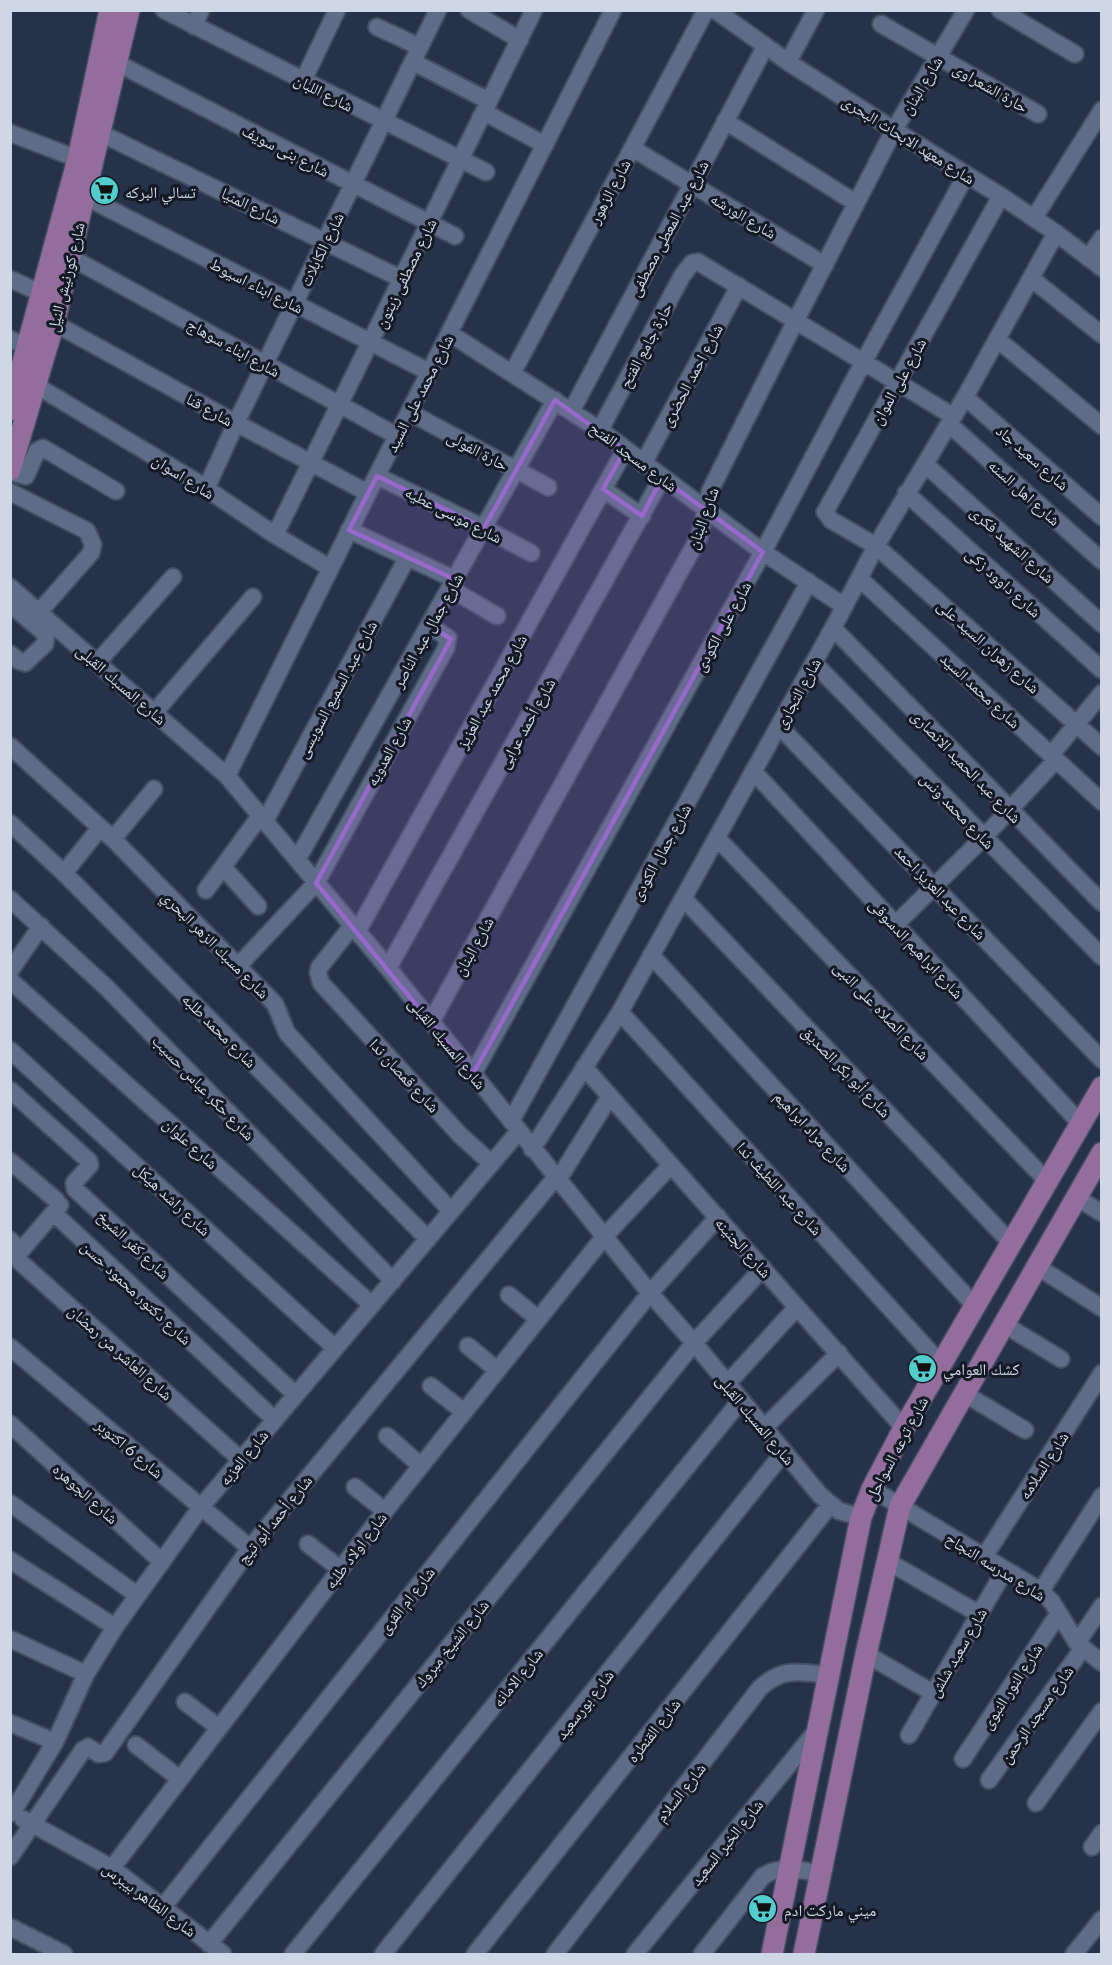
<svg xmlns="http://www.w3.org/2000/svg" width="1112" height="1965" font-family="Lato,'Noto Naskh Arabic',sans-serif">
<style>
.lines{fill:none;stroke-linecap:round;stroke-linejoin:round}
.minor-casing{stroke:#444e62;stroke-width:20}
.major-casing{stroke:#444e62;stroke-width:24}
.minor{stroke:#5e6c88;stroke-width:16}
.major{stroke:#936d9c;stroke-width:21}
.marked{fill:#9868cd;fill-opacity:0.2;stroke:#9868cd;stroke-width:4.5;stroke-linejoin:round}
.labels{text-anchor:middle;dominant-baseline:central;stroke-width:6;stroke-linejoin:round;paint-order:stroke}
.street-label{font-size:16px;fill:#ced7e6;stroke:#141a25}
.poi-label{font-size:16px;fill:#ced7e6;stroke:#141a25;text-anchor:start}
</style>
<rect width="100%" height="100%" fill="#25324a"/>
<g class="lines">
<defs>
<path id="minor" d="M 164,10 L 486,172
M 469,10 L 520,40
M 715,10 L 788,62 L 894,130 L 1001,196 L 1056,233 L 1102,268
M 1000,10 L 1075,54
M 881,24 L 1038,114
M 194,26 L 201,10
M 377,27 L 420,47
M 413,62 L 489,101
M 788,62 L 816,10
M 117,63 L 455,236
M 303,81 L 337,10
M 484,112 L 545,145
M 725,121 L 856,203
M 10,133 L 78,159
M 100,133 L 402,279
M 632,148 L 825,265
M 1001,196 L 825,512 L 831,520 L 876,546 L 1102,747
M 86,197 L 429,372
M 1034,218 L 1102,110
M 70,257 L 397,436
M 1088,258 L 1102,238
M 10,279 L 43,294
M 1032,279 L 1102,335
M 54,323 L 236,423 L 368,493
M 449,333 L 600,430 L 763,552 L 844,606
M 10,339 L 29,347
M 997,339 L 1102,426
M 513,372 L 706,10
M 37,386 L 195,481 L 275,535 L 330,568
M 965,397 L 1102,517
M 572,410 L 765,47
M 409,412 L 548,487
M 949,424 L 1102,561
M 600,430 L 682,276 L 692,263 L 698,262 L 953,416
M 643,464 L 739,286
M 925,464 L 1102,624
M 10,472 L 26,476 L 37,451 L 43,448 L 116,491
M 377,476 L 484,528 L 531,553
M 206,489 L 236,423 L 438,10
M 603,489 L 642,516
M 10,492 L 87,531 L 93,545 L 91,553 L 39,612
M 906,493 L 1102,670
M 349,530 L 456,580
M 275,535 L 534,10
M 860,579 L 1102,802
M 10,587 L 227,776 L 388,968 L 650,1293 L 694,1343 L 820,1495 L 839,1511 L 861,1517
M 451,589 L 497,616
M 10,604 L 43,632 L 46,636 L 45,644 L 25,663 L 19,661 L 10,654
M 833,628 L 1102,903
M 97,663 L 173,577
M 814,663 L 1102,957
M 154,713 L 253,597
M 779,726 L 1102,1060
M 10,746 L 113,839 L 275,1004 L 287,1033 L 451,1211
M 1051,755 L 1102,693
M 753,771 L 1081,1124
M 227,776 L 368,493 L 613,10
M 265,821 L 407,558
M 10,823 L 64,873 L 428,1239
M 717,838 L 1048,1182
M 113,839 L 154,789
M 297,860 L 555,400
M 223,867 L 258,906
M 64,873 L 100,828
M 206,890 L 260,816
M 683,898 L 1012,1244
M 10,899 L 107,988 L 393,1281
M 895,925 L 984,837 L 1056,760
M 352,926 L 319,968 L 318,973 L 321,983 L 460,1135 L 491,1163
M 357,932 L 625,450
M 651,955 L 975,1306
M 238,966 L 316,883 L 446,648 L 448,638 L 430,626
M 388,968 L 662,478
M 10,971 L 41,926
M 10,980 L 372,1305
M 620,1012 L 941,1364
M 431,1022 L 699,537 L 710,491 L 796,320 L 894,130 L 966,10
M 10,1050 L 335,1348
M 584,1067 L 904,1428
M 473,1074 L 763,552 L 864,361 L 966,175
M 10,1090 L 89,1161 L 90,1165 L 74,1183 L 75,1189 L 296,1395
M 511,1121 L 809,582
M 532,1149 L 620,1012 L 833,628 L 876,546 L 965,397 L 1056,233
M 10,1161 L 56,1200 L 58,1205 L 55,1214 L 58,1217 L 275,1420
M 558,1180 L 610,1096
M 1077,1198 L 1102,1213
M 10,1240 L 18,1249 L 18,1260 L 241,1460
M 18,1254 L 60,1205
M 1038,1267 L 1102,1308
M 509,1295 L 538,1319
M 1005,1325 L 1061,1359
M 468,1346 L 497,1370
M 10,1347 L 250,1548
M 727,1384 L 797,1307
M 431,1386 L 464,1412
M 965,1394 L 1025,1430
M 10,1424 L 161,1561
M 764,1428 L 839,1353
M 387,1436 L 421,1466
M 355,1487 L 385,1511
M 872,1489 L 1041,1591 L 1052,1602 L 1077,1643 L 1102,1663
M 10,1503 L 137,1595
M 308,1544 L 340,1569
M 984,1557 L 1102,1373
M 10,1560 L 115,1627
M 887,1561 L 979,1614
M 1041,1591 L 1102,1496
M 10,1639 L 86,1674
M 1077,1643 L 1102,1606
M 866,1654 L 933,1693
M 185,1702 L 219,1728
M 10,1723 L 55,1742
M 909,1735 L 1005,1570
M 136,1745 L 180,1779
M 963,1759 L 1059,1613
M 989,1780 L 1083,1648
M 1036,1803 L 1102,1711
M 12,1813 L 55,1742 L 86,1674 L 115,1627 L 201,1507 L 519,1131
M 23,1819 L 112,1868 L 223,1954
M 1092,1847 L 1102,1833
M 10,1857 L 83,1750 L 88,1747 L 99,1754 L 105,1753 L 250,1548 L 556,1177
M 112,1868 L 385,1511 L 604,1237 L 671,1165
M 163,1907 L 650,1293 L 718,1217
M 10,1927 L 64,1954
M 209,1944 L 694,1343 L 763,1268
M 293,1954 L 741,1400
M 383,1954 L 784,1452
M 475,1954 L 830,1505
M 555,1954 L 760,1688 C 783,1667 800,1672 828,1675
M 635,1954 L 817,1730
M 702,1954 L 763,1876 C 781,1865 799,1870 819,1873
M 1074,1954 L 1102,1919"/>
<path id="major" d="M 10,410 L 78,159 L 110,10
M 10,470 L 54,323 L 129,10
M 772,1954 L 861,1517 L 872,1489 L 904,1428 L 1102,1087
M 804,1954 L 866,1654 L 900,1506 L 1102,1153"/>
</defs>
<use href="#minor" class="minor-casing"/>
<use href="#major" class="major-casing"/>
<use href="#minor" class="minor"/>
<use href="#major" class="major"/>
</g>
<path class="marked" d="M 555,400 L 625,450 L 603,489 L 642,516 L 662,478 L 763,552 L 473,1074 L 316,883 L 451,639 L 430,626 L 456,580 L 349,530 L 377,476 L 484,528 Z"/>
<defs>
<symbol id="supermarket-disc" viewBox="-11 -11 22 22"><circle r="9.5" fill="#52cdce" stroke="#141a25"/><path d="M-6-5.5h2.5l.6 2H6L4.5 2H-2.5L-4.4-4H-6ZM-1.5 3.2a1.3 1.3 0 1 0 .1 0ZM3 3.2a1.3 1.3 0 1 0 .1 0Z" fill="#111"/></symbol>
</defs>
<g fill-rule="evenodd">
<use href="#supermarket-disc" x="88" y="174" width="33" height="33"/>
<use href="#supermarket-disc" x="906" y="1352" width="33" height="33"/>
<use href="#supermarket-disc" x="746" y="1892" width="33" height="33"/>
</g>
<g class="labels">
<g class="street-label">
<text transform="translate(921 85) rotate(-59)">شارع البنان</text>
<text transform="translate(991 87) rotate(30)">حارة الشعراوى</text>
<text transform="translate(324 92) rotate(27)">شارع اللبان</text>
<text transform="translate(909 139) rotate(32)">شارع معهد الابحاث البحرى</text>
<text transform="translate(286 150) rotate(27)">شارع بنى سويف</text>
<text transform="translate(609 191) rotate(-62)">شارع الزهور</text>
<text transform="translate(251 205) rotate(26)">شارع المنيا</text>
<text transform="translate(744 215) rotate(31)">شارع الورشه</text>
<text transform="translate(668 228) rotate(-62)">شارع عبد المعطى مصطفى</text>
<text transform="translate(321 249) rotate(-64)">شارع الكابلات</text>
<text transform="translate(405 273) rotate(-64)">شارع مصطفى زيتون</text>
<text transform="translate(65 277) rotate(-76)">شارع كورنيش النيل</text>
<text transform="translate(257 285) rotate(27)">شارع ابناء اسيوط</text>
<text transform="translate(645 345) rotate(-62)">حارة جامع الفتح</text>
<text transform="translate(234 347) rotate(29)">شارع ابناء سوهاج</text>
<text transform="translate(691 375) rotate(-62)">شارع احمد الحضرى</text>
<text transform="translate(898 381) rotate(-61)">شارع على الموان</text>
<text transform="translate(419 393) rotate(-63)">شارع محمد على السيد</text>
<text transform="translate(210 409) rotate(29)">شارع قنا</text>
<text transform="translate(478 450) rotate(28)">حارة الفولى</text>
<text transform="translate(634 456) rotate(37)">شارع مسجد الفتح</text>
<text transform="translate(1033 457) rotate(41)">شارع سعيد جاد</text>
<text transform="translate(184 476) rotate(32)">شارع اسوان</text>
<text transform="translate(1025 492) rotate(42)">شارع اهل السنه</text>
<text transform="translate(454 514) rotate(27)">شارع موسى عطيه</text>
<text transform="translate(702 518) rotate(-70)">شارع البنان</text>
<text transform="translate(1013 544) rotate(42)">شارع الشهيد فكرى</text>
<text transform="translate(1004 582) rotate(42)">شارع داوود زكى</text>
<text transform="translate(722 626) rotate(-61)">شارع على الكودى</text>
<text transform="translate(427 630) rotate(-61)">شارع جمال عبد الناصر</text>
<text transform="translate(989 646) rotate(42)">شارع زهران السيد على</text>
<text transform="translate(122 684) rotate(41)">شارع المسبك القبلى</text>
<text transform="translate(336 689) rotate(-62)">شارع عبد السميع السويسى</text>
<text transform="translate(981 690) rotate(43)">شارع محمد السيد</text>
<text transform="translate(491 691) rotate(-61)">شارع محمد عبد العزيز</text>
<text transform="translate(797 693) rotate(-61)">شارع التجارى</text>
<text transform="translate(526 723) rotate(-61)">شارع أحمد عرابى</text>
<text transform="translate(388 751) rotate(-61)">شارع العدويه</text>
<text transform="translate(967 766) rotate(46)">شارع عبد الحميد الانصارى</text>
<text transform="translate(958 810) rotate(46)">شارع محمد ونس</text>
<text transform="translate(660 852) rotate(-61)">شارع جمال الكودى</text>
<text transform="translate(941 892) rotate(46)">شارع عبد العزيز احمد</text>
<text transform="translate(216 944) rotate(45)">شارع مسبك الزهر البحري</text>
<text transform="translate(473 946) rotate(-61)">شارع البنان</text>
<text transform="translate(917 948) rotate(47)">شارع ابراهيم الدسوقى</text>
<text transform="translate(882 1010) rotate(46)">شارع الصلاه على النبى</text>
<text transform="translate(220 1030) rotate(45)">شارع محمد طلبه</text>
<text transform="translate(448 1043) rotate(51)">شارع المسبك القبلى</text>
<text transform="translate(847 1071) rotate(46)">شارع أبو بكر الصديق</text>
<text transform="translate(405 1075) rotate(47)">شارع قمصان ندا</text>
<text transform="translate(204 1087) rotate(46)">شارع حكر عباس حسيب</text>
<text transform="translate(813 1131) rotate(47)">شارع مراد ابراهيم</text>
<text transform="translate(191 1143) rotate(42)">شارع علوان</text>
<text transform="translate(780 1188) rotate(48)">شارع عبد اللطيف ندا</text>
<text transform="translate(173 1199) rotate(43)">شارع راشد هيكل</text>
<text transform="translate(134 1244) rotate(43)">شارع كفر الشيخ</text>
<text transform="translate(744 1247) rotate(48)">شارع الجنينه</text>
<text transform="translate(137 1292) rotate(43)">شارع دكتور محمود حسن</text>
<text transform="translate(121 1352) rotate(42)">شارع العاشر من رمضان</text>
<text transform="translate(756 1419) rotate(50)">شارع المسبك القبلى</text>
<text transform="translate(130 1448) rotate(40)">شارع 6 اكتوبر</text>
<text transform="translate(896 1448) rotate(-62)">شارع ترعه السواحل</text>
<text transform="translate(243 1457) rotate(-50)">شارع العزبه</text>
<text transform="translate(1043 1465) rotate(-57)">شارع السلامه</text>
<text transform="translate(86 1493) rotate(42)">شارع الجوهره</text>
<text transform="translate(274 1519) rotate(-51)">شارع أحمد أبو تيج</text>
<text transform="translate(355 1550) rotate(-53)">شارع اولاد طلبه</text>
<text transform="translate(996 1566) rotate(32)">شارع مدرسه النجاح</text>
<text transform="translate(406 1600) rotate(-52)">شارع ام القرى</text>
<text transform="translate(451 1643) rotate(-51)">شارع الشيخ مبروك</text>
<text transform="translate(957 1652) rotate(-60)">شارع سعيد شلش</text>
<text transform="translate(517 1677) rotate(-51)">شارع الامانه</text>
<text transform="translate(1011 1686) rotate(-57)">شارع النور النبوى</text>
<text transform="translate(584 1704) rotate(-52)">شارع بورسعيد</text>
<text transform="translate(1036 1714) rotate(-55)">شارع مسجد الرحمن</text>
<text transform="translate(653 1730) rotate(-52)">شارع القنطره</text>
<text transform="translate(680 1792) rotate(-52)">شارع السلام</text>
<text transform="translate(726 1842) rotate(-51)">شارع الخبر السعيد</text>
<text transform="translate(150 1899) rotate(37)">شارع الظاهر بيبرس</text>
</g>
<g class="poi-label">
<text x="125" y="191">تسالي البركه</text>
<text x="943" y="1368">كشك العوامي</text>
<text x="784" y="1909">ميني ماركت ادم</text>
</g>
</g>
<rect width="1112" height="1965" fill="none" stroke="#ced7e6" stroke-width="24"/>
</svg>
